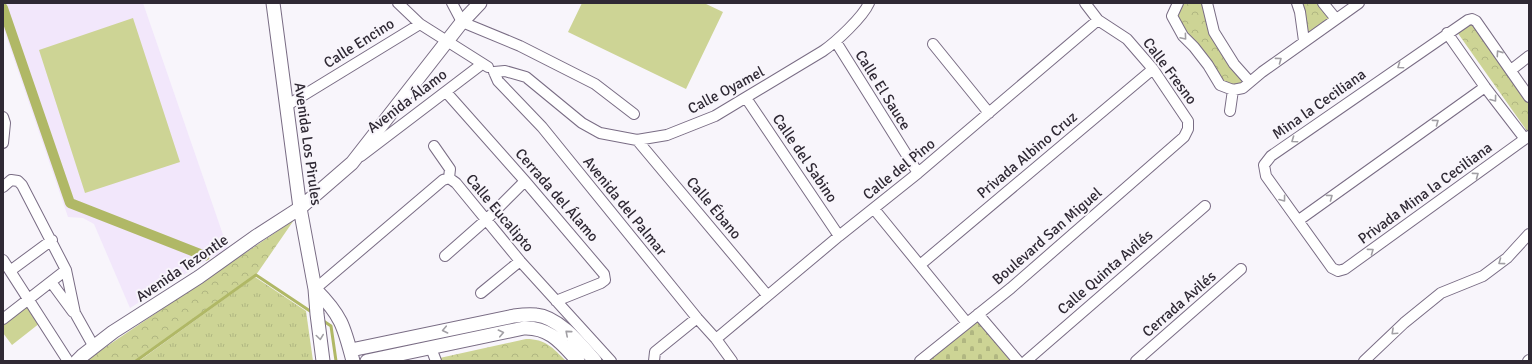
<svg xmlns="http://www.w3.org/2000/svg" width="1532" height="364" font-family="Signika,sans-serif">
<style>
.built{fill:#f2e7fb}
.grass{fill:url(#grass-tufts)}
.cemetery{fill:url(#cemetery-stones)}
.park{fill:url(#park-crowns)}
.pitch{fill:#cdd495}
.lines{fill:none;stroke-linecap:round;stroke-linejoin:round}
.stream{stroke:#b0b866;stroke-width:3}
.canal{stroke:#b0b866;stroke-width:10}
.street-casing{stroke:#796c84;stroke-width:12}
.secondary-casing{stroke:#796c84;stroke-width:15}
.street{stroke:#fff;stroke-width:10}
.secondary{stroke:#fff;stroke-width:13}
.oneway{stroke:#a19fa4}
.labels{text-anchor:middle;dominant-baseline:central;stroke-width:4;stroke-linejoin:round;paint-order:stroke}
.street-label{font-size:15px;fill:#2f2934;stroke:#f8f5fb}
</style>
<defs>
<pattern id="grass-tufts" width="24" height="20" patternUnits="userSpaceOnUse"><rect width="24" height="20" fill="#cdd495"/><path d="M3 7l-1-3M5 7V3M7 7l1-3M15 17l-1-3M17 17v-4M19 17l1-3" fill="none" stroke="#b0b681"/></pattern>
<pattern id="cemetery-stones" width="16" height="16" patternUnits="userSpaceOnUse"><rect width="16" height="16" fill="#cdd495"/><path d="M2 7V4a2 2 0 0 1 4 0v3zM10 15v-3a2 2 0 0 1 4 0v3z" fill="#b0b681"/></pattern>
<pattern id="park-crowns" width="20" height="18" patternUnits="userSpaceOnUse"><rect width="20" height="18" fill="#cdd495"/><path d="M2 6a3 3 0 1 1 6 0M12 15a3 3 0 1 1 6 0" fill="none" stroke="#b0b681"/></pattern>
</defs>
<rect width="100%" height="100%" fill="#f8f5fb"/>
<path class="built" d="M 3,3 L 143,3 L 230,255 L 214,256 L 130,308 L 94,224 L 83,218 L 68,217 L 3,27 Z"/>
<path class="grass" d="M 255,277 L 306,311 L 313,361 L 139,361 Z"/>
<path class="cemetery" d="M 974,318 L 1012,361 L 924,361 Z"/>
<path class="park" d="M 1178,3 L 1207,3 L 1214,32 L 1250,82 L 1243,88 L 1220,85 L 1172,16 Z
M 1297,3 L 1323,3 L 1336,19 L 1304,41 Z
M 1471,22 L 1529,104 L 1529,130 L 1527,131 L 1457,32 Z
M 294,220 L 256,275 L 136,361 L 85,361 Z
M 526,339 C 546,339 553,348 566,361 L 426,361 Z"/>
<path class="pitch" d="M 582,3 L 704,3 L 723,12 L 686,89 L 568,32 Z
M 133,18 L 180,162 L 85,193 L 39,50 Z
M 27,305 L 40,323 L 12,345 L 3,333 L 3,324 Z"/>
<g class="lines">
<path class="stream" d="M 322,320 L 331,326 L 336,361
M 136,361 L 256,275 L 313,313"/>
<path class="canal" d="M 3,8 L 70,203 L 205,256"/>
<defs>
<path id="street" d="M 398,3 L 420,24 L 488,67
M 452,3 L 462,22 L 520,46 L 595,84 L 634,114
M 1178,3 L 1172,16 L 1183,36 L 1194,47 L 1208,65 L 1220,85 L 1233,90 L 1243,88 L 1262,72 L 1359,3
M 1207,3 L 1214,32 L 1234,64 L 1250,82
M 1297,3 L 1300,12 L 1304,41
M 1323,3 L 1336,19
M 1447,33 L 1485,87 L 1525,139
M 836,42 L 918,173
M 933,44 L 989,113
M 1511,70 L 1529,56
M 494,72 L 505,71 L 526,77 L 582,123 L 600,133 L 637,140 L 667,135 L 715,116 L 823,51 C 836,42 863,17 869,3
M 494,72 L 498,81 L 542,127 L 697,318 L 716,339 L 732,361
M 446,92 L 525,181 L 604,274 L 605,280 L 601,283 L 556,301
M 1529,97 L 1476,21 L 1472,19 L 1468,20 L 1271,156 L 1264,165 L 1266,176 L 1332,268 L 1338,271 L 1345,269 L 1529,136
M 746,98 L 839,236
M 286,106 L 420,24
M 1230,111 L 1233,90
M 3,117 L 5,123 L 3,143
M 637,140 L 767,295
M 434,146 L 450,169 L 449,178
M 361,156 L 482,64
M 449,178 L 456,183 L 520,261 L 611,361
M 3,187 L 11,180 L 18,181 L 22,185 L 66,270 L 75,313 L 94,347
M 874,209 L 967,323
M 1299,220 L 1485,87
M 445,256 L 487,219 L 525,181
M 3,260 L 68,361
M 920,265 L 1153,69
M 10,271 L 52,240
M 51,282 L 73,312
M 315,289 L 443,180 L 449,178
M 481,293 L 520,261
M 978,314 L 1018,361
M 3,319 L 66,270
M 716,339 L 839,236 L 918,173 L 1098,20
M 431,348 L 436,361
M 654,361 L 655,352 L 697,318
M 920,361 L 1011,288 L 1184,137 L 1188,129 L 1188,121 L 1153,69 L 1127,39 L 1098,20 L 1085,3
M 1026,361 L 1205,206
M 1136,361 L 1241,269
M 1364,361 L 1404,323 L 1441,293 L 1483,276 L 1507,258 L 1529,234
M 1528,361 L 1529,360"/>
<path id="secondary" d="M 273,3 L 300,208 L 315,289 L 317,314 L 323,361
M 315,289 C 341,315 344,326 353,361
M 351,350 L 514,316 C 521,315 529,314 536,315 C 559,317 581,345 595,361
M 77,361 L 82,356 L 113,332 L 199,277 L 255,237 L 300,208 L 352,163 L 462,22 L 480,3
M 367,361 L 524,328 C 550,327 562,344 578,361"/>
</defs>
<use href="#street" class="street-casing"/>
<use href="#secondary" class="secondary-casing"/>
<use href="#street" class="street"/>
<use href="#secondary" class="secondary"/>
</g>
<defs><path id="oneway-chevron" d="M-2-3.5L2.5 0L-2 3.5" fill="none" stroke-width="1.6" stroke-linecap="round" stroke-linejoin="round"/></defs>
<g class="oneway">
<use href="#oneway-chevron" transform="translate(1184 37) rotate(50)"/>
<use href="#oneway-chevron" transform="translate(1499 53) rotate(-125)"/>
<use href="#oneway-chevron" transform="translate(1279 60) rotate(-36)"/>
<use href="#oneway-chevron" transform="translate(1400 66) rotate(145)"/>
<use href="#oneway-chevron" transform="translate(1494 99) rotate(53)"/>
<use href="#oneway-chevron" transform="translate(1436 122) rotate(-36)"/>
<use href="#oneway-chevron" transform="translate(1294 140) rotate(145)"/>
<use href="#oneway-chevron" transform="translate(1476 175) rotate(-36)"/>
<use href="#oneway-chevron" transform="translate(1330 197) rotate(-36)"/>
<use href="#oneway-chevron" transform="translate(1283 199) rotate(53)"/>
<use href="#oneway-chevron" transform="translate(1371 251) rotate(-36)"/>
<use href="#oneway-chevron" transform="translate(1501 262) rotate(144)"/>
<use href="#oneway-chevron" transform="translate(445 330) rotate(168)"/>
<use href="#oneway-chevron" transform="translate(1394 332) rotate(137)"/>
<use href="#oneway-chevron" transform="translate(501 333) rotate(-12)"/>
<use href="#oneway-chevron" transform="translate(568 333) rotate(-139)"/>
<use href="#oneway-chevron" transform="translate(320 337) rotate(82)"/>
</g>
<g class="labels">
<g class="street-label">
<text transform="translate(359 43) rotate(-32)">Calle Encino</text>
<text transform="translate(1170 71) rotate(53)">Calle Fresno</text>
<text transform="translate(726 90) rotate(-28)">Calle Oyamel</text>
<text transform="translate(883 90) rotate(58)">Calle El Sauce</text>
<text transform="translate(407 101) rotate(-37)">Avenida Álamo</text>
<text transform="translate(1319 104) rotate(-35)">Mina la Ceciliana</text>
<text transform="translate(308 144) rotate(82)">Avenida Los Pirules</text>
<text transform="translate(1027 155) rotate(-40)">Privada Albino Cruz</text>
<text transform="translate(805 158) rotate(56)">Calle del Sabino</text>
<text transform="translate(899 169) rotate(-39)">Calle del Pino</text>
<text transform="translate(1425 193) rotate(-36)">Privada Mina la Ceciliana</text>
<text transform="translate(557 195) rotate(49)">Cerrada del Álamo</text>
<text transform="translate(625 206) rotate(51)">Avenida del Palmar</text>
<text transform="translate(714 208) rotate(50)">Calle Ébano</text>
<text transform="translate(500 213) rotate(50)">Calle Eucalipto</text>
<text transform="translate(1047 236) rotate(-41)">Boulevard San Miguel</text>
<text transform="translate(182 268) rotate(-34)">Avenida Tezontle</text>
<text transform="translate(1105 272) rotate(-41)">Calle Quinta Avilés</text>
<text transform="translate(1179 304) rotate(-41)">Cerrada Avilés</text>
</g>
</g>
<rect width="1532" height="364" fill="none" stroke="#2f2934" stroke-width="8"/>
</svg>
